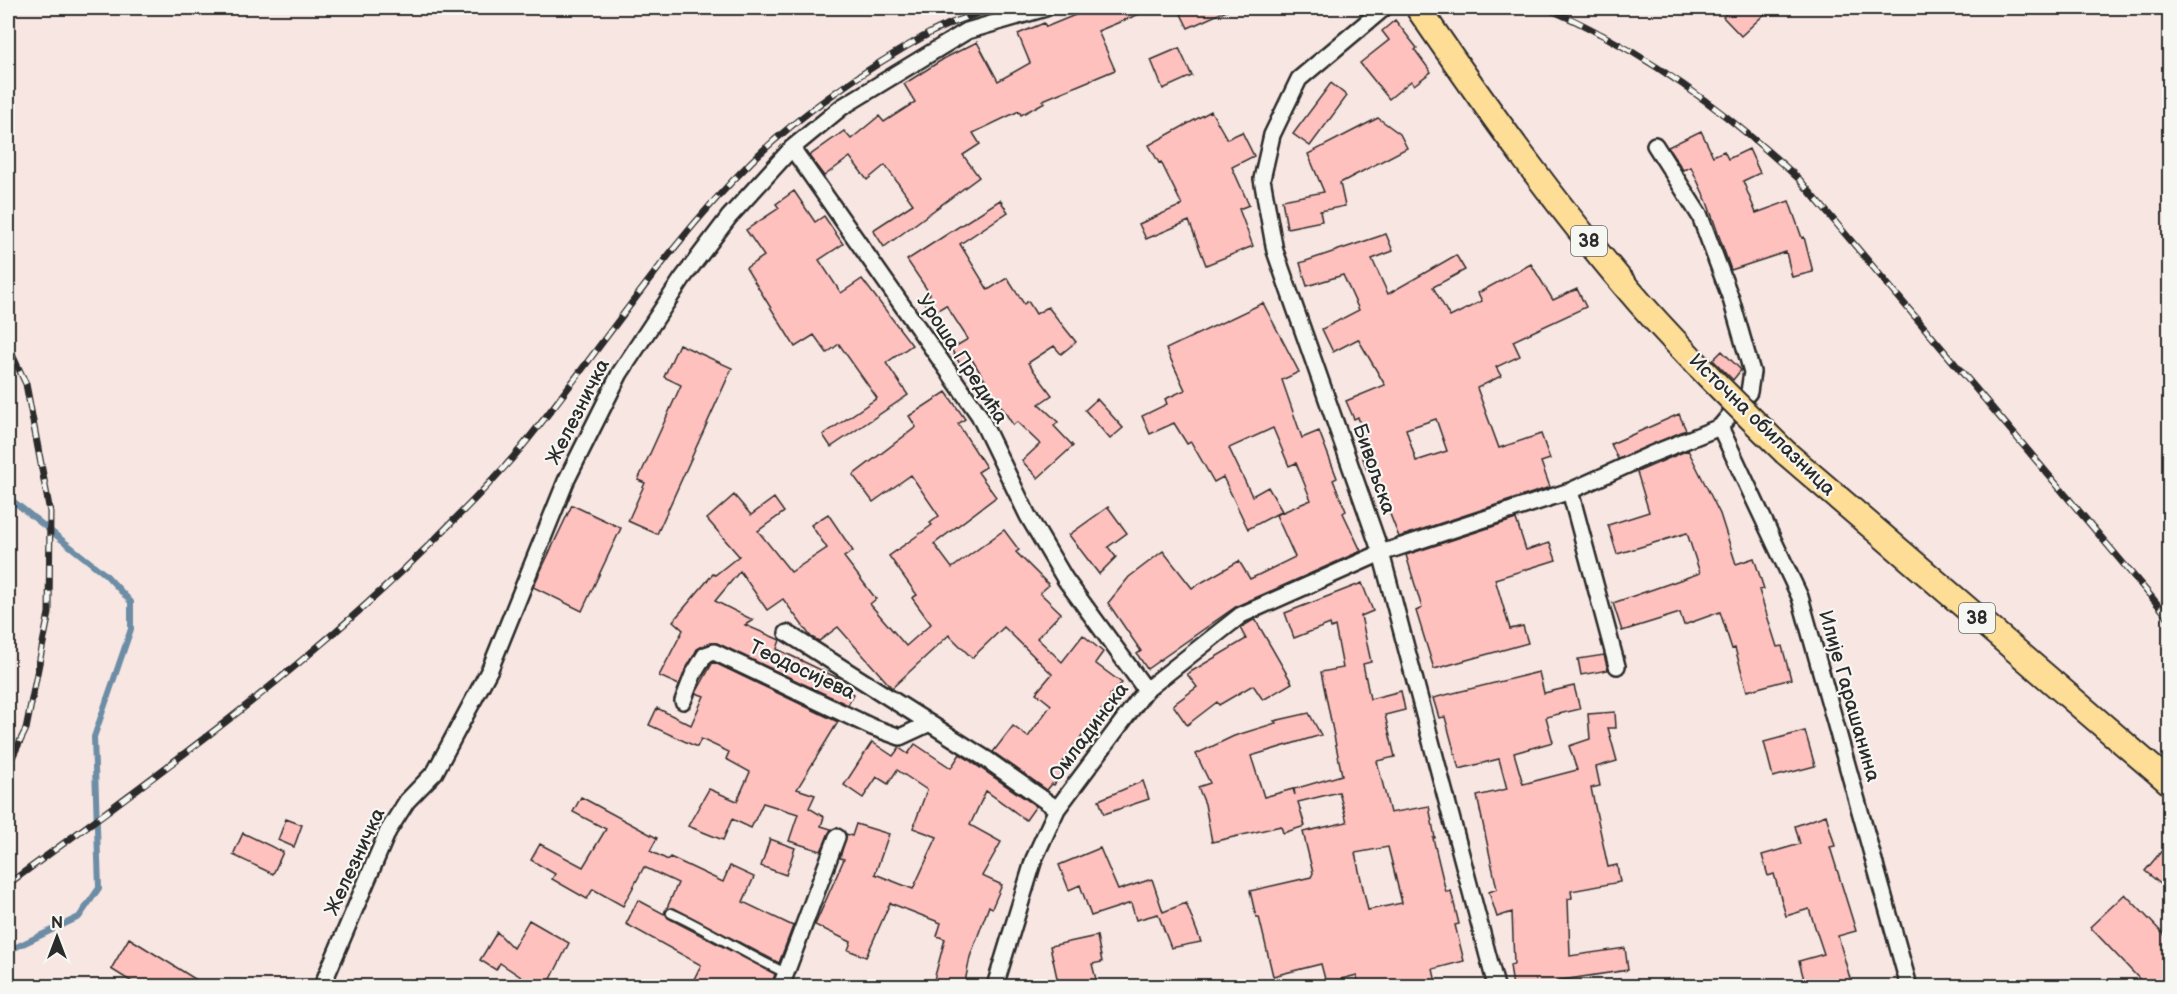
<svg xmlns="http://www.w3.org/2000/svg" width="2177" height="994" font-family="'Balsamiq Sans',sans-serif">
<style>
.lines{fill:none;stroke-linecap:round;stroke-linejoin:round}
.stream{stroke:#6c8da5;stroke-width:6}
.building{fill:#fec1be;stroke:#2b2b2b;stroke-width:1.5;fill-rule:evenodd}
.lane-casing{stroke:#2b2b2b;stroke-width:12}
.street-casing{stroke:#2b2b2b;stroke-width:20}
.primary-casing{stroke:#2b2b2b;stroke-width:28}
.lane{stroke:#f6f6f2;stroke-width:8}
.street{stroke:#f6f6f2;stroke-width:15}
.primary{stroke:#fedd96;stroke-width:24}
.rail-casing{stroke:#2b2b2b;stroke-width:7}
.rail{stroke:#f6f6f2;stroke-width:4.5;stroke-dasharray:14;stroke-linecap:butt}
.primary-bridge-casing{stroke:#2b2b2b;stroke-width:28;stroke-linecap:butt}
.primary-bridge{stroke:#fedd96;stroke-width:24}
.labels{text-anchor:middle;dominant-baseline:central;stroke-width:4.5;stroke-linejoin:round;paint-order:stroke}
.shield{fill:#f6f6f2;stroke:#686867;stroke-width:1.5}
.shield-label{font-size:18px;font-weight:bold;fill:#2b2b2b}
.street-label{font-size:20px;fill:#2b2b2b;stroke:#f6f6f2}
</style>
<rect width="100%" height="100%" fill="#f8e6e2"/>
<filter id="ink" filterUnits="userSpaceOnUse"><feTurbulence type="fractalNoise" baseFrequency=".0167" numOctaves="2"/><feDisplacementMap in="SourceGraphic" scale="12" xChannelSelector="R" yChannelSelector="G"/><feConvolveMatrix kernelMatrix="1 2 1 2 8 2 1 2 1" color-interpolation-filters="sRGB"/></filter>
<g filter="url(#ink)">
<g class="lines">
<path class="stream" d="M 8,497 L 106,575 L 131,602 L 131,629 L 94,737 L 99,888 L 79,917 L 8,951"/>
</g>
<path class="building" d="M 1092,8 L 1154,8 L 1098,31 L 1115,70 L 1043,100 L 1045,102 L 1021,115 L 1019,111 L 973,133 L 980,144 L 963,155 L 979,177 L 884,247 L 873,230 L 913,204 L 885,165 L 867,180 L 850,157 L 824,176 L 809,156 L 844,131 L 851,139 L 879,116 L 884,122 L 915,102 L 904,84 L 945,58 L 977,42 L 998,81 L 1030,63 L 1018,34 L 1044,23 L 1046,27 Z
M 1178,8 L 1232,8 L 1188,28 Z
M 1732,8 L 1771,8 L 1741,36 L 1723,17 Z
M 1395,20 L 1417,48 L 1415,50 L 1431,72 L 1414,85 L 1411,81 L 1389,99 L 1360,63 L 1389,40 L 1382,31 Z
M 1179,48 L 1192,76 L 1163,89 L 1151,60 Z
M 1331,83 L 1347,96 L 1310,146 L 1293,134 Z
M 1211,111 L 1227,139 L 1242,132 L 1254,156 L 1232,167 L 1249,205 L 1239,209 L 1253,246 L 1206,265 L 1189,221 L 1146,239 L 1139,224 L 1182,205 L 1161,162 L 1159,163 L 1149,145 Z
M 1378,118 L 1400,134 L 1407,148 L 1340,183 L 1345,206 L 1320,211 L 1322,221 L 1287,228 L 1282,200 L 1324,192 L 1308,154 Z
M 1701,131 L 1713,156 L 1724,151 L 1728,159 L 1749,149 L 1760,173 L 1743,181 L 1756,213 L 1789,201 L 1802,238 L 1804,237 L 1813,272 L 1792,277 L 1786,252 L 1731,270 L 1707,202 L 1691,167 L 1683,170 L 1668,147 Z
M 794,191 L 815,222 L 824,216 L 843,244 L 819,260 L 841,293 L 862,279 L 912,345 L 886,363 L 908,395 L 831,447 L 823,435 L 877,398 L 839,344 L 827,353 L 814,335 L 795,347 L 746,268 L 764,256 L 746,230 L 779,208 L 776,204 Z
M 1000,200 L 1008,212 L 960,244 L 988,290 L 1007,278 L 1024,304 L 1028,301 L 1036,314 L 1048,307 L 1076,342 L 1061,354 L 1054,346 L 1028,363 L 1052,395 L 1039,404 L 1058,422 L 1054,426 L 1073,446 L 1038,478 L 1022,461 L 1040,444 L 1017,422 L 1013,425 L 971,358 L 960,364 L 951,349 L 968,339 L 946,305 L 931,314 L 922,299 L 930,294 L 907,260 Z
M 1386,234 L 1393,251 L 1372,259 L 1388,294 L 1456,255 L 1465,270 L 1433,287 L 1450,317 L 1482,301 L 1478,293 L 1531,264 L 1553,300 L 1577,289 L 1586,307 L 1513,341 L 1520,356 L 1496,367 L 1501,376 L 1477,388 L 1499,448 L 1541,434 L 1550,459 L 1541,462 L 1550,487 L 1399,537 L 1382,494 L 1378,495 L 1370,469 L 1367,470 L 1361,453 L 1368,450 L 1358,417 L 1354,419 L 1346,401 L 1385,385 L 1358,339 L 1333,352 L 1322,329 L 1359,310 L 1343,275 L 1307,286 L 1300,263 ZM 1436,419 L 1447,451 L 1416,461 L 1406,429 Z
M 1263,303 L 1299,372 L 1282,380 L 1302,438 L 1319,431 L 1337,478 L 1333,480 L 1346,511 L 1343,513 L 1361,551 L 1237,606 L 1147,669 L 1137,654 L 1141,651 L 1108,603 L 1129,577 L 1163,551 L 1192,588 L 1239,561 L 1250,579 L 1295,557 L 1276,515 L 1311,500 L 1296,463 L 1289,466 L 1273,428 L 1229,448 L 1252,496 L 1268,487 L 1282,511 L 1248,529 L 1223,477 L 1214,482 L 1191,442 L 1187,444 L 1174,423 L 1150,434 L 1142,416 L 1167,404 L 1165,399 L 1185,390 L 1166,349 Z
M 679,344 L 732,368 L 657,534 L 628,521 L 645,483 L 638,480 L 681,385 L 664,377 Z
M 1722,351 L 1741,370 L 1733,380 L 1713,360 Z
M 946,392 L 965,419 L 958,424 L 986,467 L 978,472 L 996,497 L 934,544 L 952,568 L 1004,530 L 1019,550 L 1016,552 L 1049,585 L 1040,593 L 1061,613 L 1037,638 L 1062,662 L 1083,635 L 1103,652 L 1095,663 L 1122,683 L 1110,695 L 1111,697 L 1063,762 L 1068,764 L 1054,785 L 1052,784 L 1047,790 L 993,752 L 1013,726 L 1028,737 L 1051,705 L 1036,693 L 1052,674 L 1004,627 L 972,658 L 949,635 L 892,688 L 838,627 L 819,641 L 811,637 L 783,599 L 767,610 L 740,571 L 715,601 L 753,620 L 745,625 L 780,640 L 777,649 L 838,678 L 835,685 L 854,694 L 848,705 L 717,643 L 711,643 L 697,649 L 679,685 L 659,676 L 683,630 L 673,621 L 713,574 L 715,575 L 739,556 L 707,519 L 734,495 L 751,515 L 774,498 L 784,512 L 758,531 L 791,572 L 827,548 L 811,525 L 828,514 L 853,551 L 844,557 L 876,599 L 870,604 L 906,646 L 931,624 L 912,598 L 917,595 L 889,556 L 932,525 L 930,523 L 939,516 L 911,475 L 873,502 L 853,475 L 916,427 L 909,416 Z
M 1097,399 L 1123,428 L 1110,439 L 1085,410 Z
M 1679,414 L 1686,430 L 1618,459 L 1611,444 Z
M 1688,450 L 1720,514 L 1736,564 L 1754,558 L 1764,589 L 1759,590 L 1777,647 L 1782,646 L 1791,679 L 1747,691 L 1735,648 L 1732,649 L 1720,612 L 1684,625 L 1680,613 L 1622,631 L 1613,603 L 1700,573 L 1687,533 L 1617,554 L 1608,525 L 1649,512 L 1637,472 Z
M 572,505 L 621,528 L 582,611 L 533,587 Z
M 1108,507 L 1127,533 L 1108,547 L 1116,557 L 1099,574 L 1069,535 Z
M 1516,519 L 1526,550 L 1550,543 L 1556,560 L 1495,579 L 1510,629 L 1523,626 L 1528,643 L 1434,669 L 1416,611 L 1422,608 L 1406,555 Z
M 1362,583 L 1373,611 L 1361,616 L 1371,662 L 1363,664 L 1370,699 L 1401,691 L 1405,710 L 1385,715 L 1395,757 L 1377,761 L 1390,813 L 1429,806 L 1435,838 L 1433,838 L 1446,892 L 1451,891 L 1459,924 L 1455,925 L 1464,961 L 1433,969 L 1437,987 L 1358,987 L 1357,975 L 1326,983 L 1321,964 L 1273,976 L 1259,917 L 1256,917 L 1250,891 L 1311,877 L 1313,873 L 1303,832 L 1347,822 L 1339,792 L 1298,802 L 1305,826 L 1283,833 L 1281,826 L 1212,842 L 1205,804 L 1198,787 L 1210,783 L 1196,754 L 1234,736 L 1276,723 L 1274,721 L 1309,713 L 1321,735 L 1251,756 L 1264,797 L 1293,789 L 1295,795 L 1294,789 L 1342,775 L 1321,672 L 1343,668 L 1335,626 L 1331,628 L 1330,624 L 1294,638 L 1285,613 ZM 1388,847 L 1402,903 L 1368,910 L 1355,853 Z
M 1255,619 L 1292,683 L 1263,700 L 1253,685 L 1219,705 L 1217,702 L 1187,725 L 1173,705 L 1197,687 L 1187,674 L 1246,639 L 1240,628 Z
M 1604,655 L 1608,670 L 1581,675 L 1578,659 Z
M 713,662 L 838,722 L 797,789 L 815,795 L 809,808 L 824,817 L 821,826 L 831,829 L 821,851 L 789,841 L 798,814 L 763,803 L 751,828 L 732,819 L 723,840 L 688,826 L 709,789 L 737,801 L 750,772 L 726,759 L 729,752 L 701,739 L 697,747 L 649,725 L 657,708 L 691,725 L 704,696 L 696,693 Z
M 1539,672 L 1544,693 L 1574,686 L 1580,709 L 1546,717 L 1553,742 L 1514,753 L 1523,784 L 1577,770 L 1569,746 L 1590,739 L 1588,714 L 1615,712 L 1616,728 L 1608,728 L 1617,761 L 1596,767 L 1600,786 L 1591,788 L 1608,867 L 1617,865 L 1620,882 L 1571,891 L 1572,898 L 1568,899 L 1570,956 L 1625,948 L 1628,970 L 1556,981 L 1557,987 L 1513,987 L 1510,965 L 1514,964 L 1512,912 L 1497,917 L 1489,892 L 1497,889 L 1477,796 L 1507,789 L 1499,759 L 1459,769 L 1445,717 L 1439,718 L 1433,698 Z
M 1805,731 L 1815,766 L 1773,777 L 1764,742 Z
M 872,742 L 893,756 L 899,748 L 908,754 L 915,744 L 951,768 L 960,754 L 1036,806 L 1026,820 L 986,791 L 970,825 L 1001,842 L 982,876 L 1002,885 L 992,908 L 989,906 L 970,957 L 964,987 L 932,987 L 945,939 L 937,936 L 941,923 L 890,903 L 866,957 L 848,950 L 851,942 L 815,925 L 844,859 L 840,858 L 846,834 L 852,836 L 856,824 L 889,834 L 875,874 L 913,889 L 937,837 L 913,828 L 927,790 L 897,770 L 888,784 L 877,777 L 863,798 L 844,785 Z
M 1143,781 L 1149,799 L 1104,814 L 1099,800 Z
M 581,797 L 657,838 L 650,851 L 668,860 L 670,857 L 723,882 L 730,866 L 754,877 L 743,902 L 793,926 L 779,963 L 674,908 L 666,910 L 678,883 L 644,867 L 623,906 L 593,889 L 587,899 L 552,879 L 555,874 L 531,860 L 540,844 L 583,867 L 606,829 L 573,812 Z
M 1826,815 L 1835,846 L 1830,847 L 1856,931 L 1838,936 L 1851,982 L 1835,987 L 1806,987 L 1799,961 L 1824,954 L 1809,909 L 1786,916 L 1774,874 L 1768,876 L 1762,855 L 1800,844 L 1795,826 Z
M 286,819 L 302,825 L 294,847 L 278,840 Z
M 243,833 L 283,852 L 273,874 L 233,855 Z
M 770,839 L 795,848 L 786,875 L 761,866 Z
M 2169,842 L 2169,891 L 2145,871 Z
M 1100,848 L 1118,890 L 1152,879 L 1163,912 L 1186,903 L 1201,942 L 1171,948 L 1158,914 L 1136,920 L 1131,903 L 1091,916 L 1080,885 L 1069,890 L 1059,865 Z
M 2125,894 L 2169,940 L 2169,987 L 2147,987 L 2090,927 Z
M 638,900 L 664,914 L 665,911 L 668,918 L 775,974 L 771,987 L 690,987 L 701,965 L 626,924 Z
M 529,920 L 569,943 L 547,987 L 536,987 L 500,963 L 496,970 L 480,960 L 497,932 L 513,948 Z
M 1097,936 L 1102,962 L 1092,964 L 1098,987 L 1059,987 L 1050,946 Z
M 129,938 L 208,987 L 140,987 L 111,969 Z"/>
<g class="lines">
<defs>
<path id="lane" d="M 671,913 C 711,931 746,955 786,973"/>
<path id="street" d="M 1384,8 L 1299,79 L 1272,135 L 1262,179 L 1275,251 L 1381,553 L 1496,986
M 792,148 L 979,415 L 1028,516 L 1065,579 L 1146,690
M 1720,427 L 1800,597 L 1909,986
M 1570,491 L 1617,666
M 787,633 L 986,759 L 1057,809
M 683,701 L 693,675 L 705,655 L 714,652 L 872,727 L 900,737 L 928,724
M 322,986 L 388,831 L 407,801 L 435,772 L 490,669 L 566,481 L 620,373 L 682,279 L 729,217 L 792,148 L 842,107 L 967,31 L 1046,8
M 781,986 L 837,837
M 995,986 L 1034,859 L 1057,809 L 1146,690 L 1241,615 L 1381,553 L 1570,491 L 1652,454 L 1720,427 L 1749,392 L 1752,372 L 1731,299 L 1700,216 L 1655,145"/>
<path id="primary" d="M 1786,453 L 2170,783"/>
</defs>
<use href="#lane" class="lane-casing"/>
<use href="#street" class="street-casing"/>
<use href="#primary" class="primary-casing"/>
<use href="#lane" class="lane"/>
<use href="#street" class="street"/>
<use href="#primary" class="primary"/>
<defs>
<path id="rail" d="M 1544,8 C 1566,15 1585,26 1606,37 C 1679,77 1738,123 1799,179 L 2170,619
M 8,346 L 26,384 L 50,512 L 49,613 L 26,729 L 8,766
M 8,884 C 163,771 319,659 453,521 C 476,498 500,473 521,448 C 599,353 664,248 752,161 C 801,113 870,66 930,33 C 950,22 972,16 992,8"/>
</defs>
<use href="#rail" class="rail-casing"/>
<use href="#rail" class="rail"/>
<defs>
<path id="primary-bridge" d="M 1418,8 C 1487,109 1559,210 1640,303 C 1686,355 1736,404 1786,453"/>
</defs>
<use href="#primary-bridge" class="primary-bridge-casing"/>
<use href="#primary-bridge" class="primary-bridge"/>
</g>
</g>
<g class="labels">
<g class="shield">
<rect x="1571" y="226" width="36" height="30" rx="4.5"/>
<rect x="1959" y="603" width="36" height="30" rx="4.5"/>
</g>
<g class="shield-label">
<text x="1589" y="241">38</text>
<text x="1977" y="618">38</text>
</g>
<g class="street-label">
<text transform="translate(962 359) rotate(57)">Уроша Предића</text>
<text transform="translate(578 412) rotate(-63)">Железничка</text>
<text transform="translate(1762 425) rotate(44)">Источна обилазница</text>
<text transform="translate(1374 469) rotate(71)">Бивољска</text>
<text transform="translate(802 670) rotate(25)">Теодосијева</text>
<text transform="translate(1849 696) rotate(74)">Илије Гарашанина</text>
<text transform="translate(1089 732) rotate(-53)">Омладинска</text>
<text transform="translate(355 862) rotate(-65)">Железничка</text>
</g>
</g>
<rect width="2177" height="994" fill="none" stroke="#f6f6f2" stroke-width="30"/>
<rect x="15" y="15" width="2147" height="964" fill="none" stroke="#2b2b2b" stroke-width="2" filter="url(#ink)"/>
<g transform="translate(57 937)" stroke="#f6f6f2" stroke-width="4.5" paint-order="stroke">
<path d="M0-4.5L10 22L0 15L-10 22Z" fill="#2b2b2b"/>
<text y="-9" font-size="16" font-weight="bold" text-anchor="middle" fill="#2b2b2b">N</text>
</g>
</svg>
